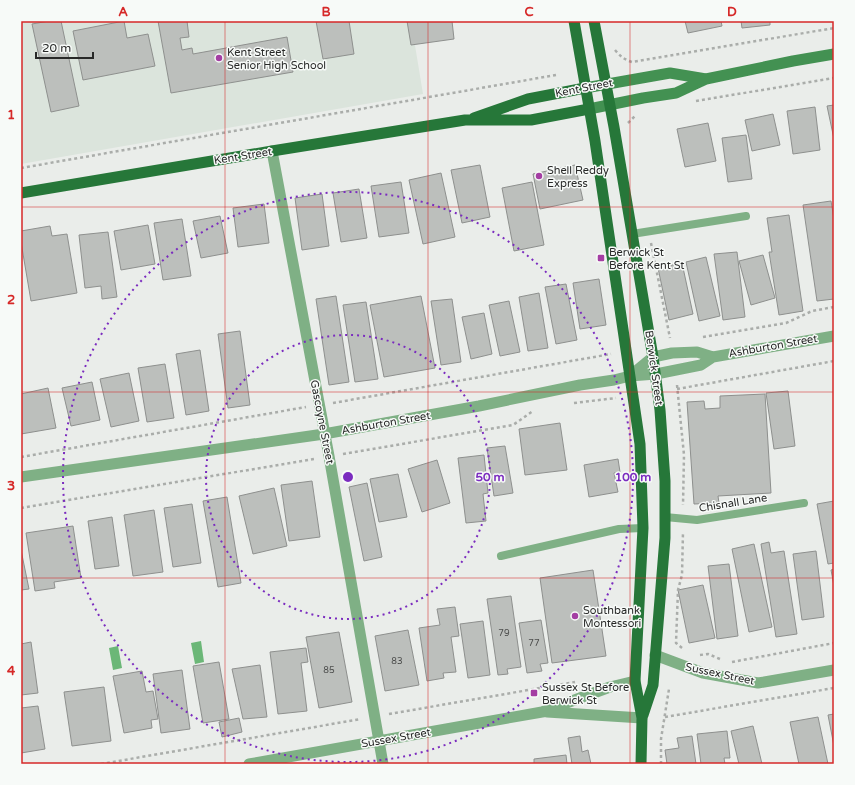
<svg xmlns="http://www.w3.org/2000/svg" width="855" height="785" font-family="'Varela Round',sans-serif">
<style>
.built{fill:#dbe4dc}
.water{fill:#6bb777}
.building{fill:#bcbfbc;stroke:#8e908e}
.lines{fill:none;stroke-linecap:round;stroke-linejoin:round}
.path{stroke:#aaadaa;stroke-width:2.5;stroke-dasharray:3 3;stroke-linecap:butt}
.service{stroke:#7fb085;stroke-width:8}
.minor{stroke:#7fb085;stroke-width:11}
.secondary{stroke:#439152;stroke-width:11}
.primary{stroke:#267739;stroke-width:11}
.grid{fill:none;stroke:#d62828;stroke-width:1;stroke-opacity:0.55}
.ring{fill:none;stroke:#7b2cbf;stroke-width:2;stroke-dasharray:2 4}
.poi-dot{fill:#a43ea3;stroke:#f7faf8;stroke-width:1.5}
.labels{text-anchor:middle;dominant-baseline:central;stroke-width:3;stroke-linejoin:round;paint-order:stroke}
.number-label{font-size:9px;fill:#4d4e4d}
.poi-label{font-size:11px;fill:#282928;stroke:#f7faf8;text-anchor:start}
.street-label{font-size:11px;fill:#282928;stroke:#f7faf8}
.centre{fill:#7b2cbf;stroke:#f7faf8;stroke-width:2}
.ring-label{font-size:12px;text-anchor:middle;font-weight:bold;fill:#7b2cbf;stroke:#f7faf8;stroke-width:3;stroke-linejoin:round;paint-order:stroke}
.neatline{fill:none;stroke:#d62828;stroke-width:1.5}
.grid-label{font-size:13px;text-anchor:middle;font-weight:bold;fill:#d62828}
</style>
<rect width="100%" height="100%" fill="#eaedea"/>
<path class="built" d="M 21,21 L 411,21 L 423,94 L 21,164 Z"/>
<path class="water" d="M 201,641 L 204,662 L 195,664 L 191,643 Z
M 118,646 L 122,668 L 113,670 L 109,648 Z"/>
<path class="building" d="M 49,21 L 61,21 L 79,106 L 51,112 L 32,24 Z
M 124,21 L 127,38 L 148,34 L 155,66 L 83,80 L 73,31 Z
M 158,21 L 187,21 L 189,37 L 180,38 L 182,50 L 192,48 L 193,54 L 287,37 L 293,72 L 171,93 Z
M 316,21 L 349,21 L 354,54 L 323,59 Z
M 407,21 L 452,21 L 454,39 L 411,45 Z
M 685,21 L 721,21 L 722,26 L 688,33 Z
M 741,21 L 770,21 L 770,25 L 742,28 Z
M 834,105 L 834,139 L 827,106 Z
M 815,107 L 820,150 L 793,154 L 787,111 Z
M 773,114 L 780,145 L 752,151 L 745,120 Z
M 708,123 L 716,161 L 685,167 L 677,129 Z
M 746,135 L 752,179 L 728,182 L 722,138 Z
M 480,165 L 490,217 L 462,223 L 451,170 Z
M 575,165 L 583,200 L 540,209 L 533,174 Z
M 441,173 L 455,237 L 423,244 L 409,180 Z
M 401,182 L 409,233 L 379,237 L 371,186 Z
M 532,182 L 544,245 L 514,251 L 502,188 Z
M 359,189 L 367,238 L 341,242 L 333,193 Z
M 322,194 L 329,246 L 302,250 L 295,198 Z
M 831,201 L 834,219 L 834,299 L 817,301 L 803,205 Z
M 264,204 L 269,243 L 238,247 L 233,208 Z
M 789,215 L 803,311 L 779,315 L 769,252 L 772,252 L 767,218 Z
M 220,216 L 228,253 L 201,258 L 193,221 Z
M 182,219 L 191,276 L 163,280 L 154,223 Z
M 148,225 L 155,264 L 121,270 L 114,231 Z
M 50,226 L 52,236 L 67,234 L 77,293 L 31,301 L 21,242 L 21,231 Z
M 108,232 L 117,297 L 102,299 L 101,286 L 85,288 L 79,235 Z
M 737,252 L 745,317 L 723,320 L 714,254 Z
M 763,255 L 775,298 L 751,305 L 739,261 Z
M 706,257 L 720,316 L 699,321 L 686,262 Z
M 682,263 L 693,314 L 669,320 L 658,268 Z
M 599,279 L 606,325 L 580,329 L 573,283 Z
M 566,284 L 577,340 L 556,344 L 545,287 Z
M 539,293 L 548,348 L 528,351 L 519,297 Z
M 336,296 L 349,382 L 329,385 L 316,299 Z
M 421,296 L 435,368 L 384,377 L 370,305 Z
M 452,299 L 461,362 L 441,365 L 431,301 Z
M 509,301 L 520,352 L 500,356 L 489,305 Z
M 366,302 L 378,379 L 355,382 L 343,305 Z
M 484,313 L 492,354 L 471,359 L 462,317 Z
M 240,331 L 250,405 L 228,408 L 218,334 Z
M 200,350 L 209,411 L 186,415 L 176,354 Z
M 165,364 L 174,418 L 147,422 L 138,368 Z
M 129,373 L 139,421 L 111,427 L 100,379 Z
M 92,382 L 100,420 L 71,426 L 62,388 Z
M 48,388 L 56,428 L 21,434 L 21,394 Z
M 788,391 L 795,446 L 774,449 L 766,393 Z
M 765,394 L 771,493 L 718,496 L 719,503 L 694,504 L 687,402 L 704,401 L 705,409 L 720,408 L 720,396 Z
M 560,423 L 567,470 L 525,475 L 519,429 Z
M 505,446 L 513,493 L 494,496 L 487,448 Z
M 484,455 L 488,493 L 483,494 L 486,521 L 466,523 L 458,458 Z
M 618,459 L 620,472 L 614,473 L 618,492 L 589,497 L 584,465 Z
M 437,460 L 450,503 L 422,512 L 408,469 Z
M 398,474 L 407,517 L 379,522 L 370,479 Z
M 312,481 L 320,537 L 289,541 L 281,485 Z
M 367,483 L 382,557 L 364,561 L 349,487 Z
M 274,488 L 287,546 L 253,554 L 239,496 Z
M 227,497 L 241,583 L 218,587 L 203,501 Z
M 834,501 L 834,563 L 828,564 L 817,504 Z
M 192,504 L 201,563 L 173,567 L 164,508 Z
M 154,510 L 163,572 L 133,576 L 124,515 Z
M 112,517 L 119,566 L 95,569 L 88,521 Z
M 73,526 L 81,578 L 54,582 L 55,588 L 35,591 L 26,533 Z
M 769,542 L 771,553 L 784,551 L 797,634 L 776,637 L 761,544 Z
M 754,544 L 772,627 L 749,632 L 732,549 Z
M 21,550 L 29,589 L 21,590 Z
M 816,551 L 824,617 L 802,620 L 793,554 Z
M 729,564 L 738,636 L 717,639 L 708,566 Z
M 834,569 L 834,586 L 831,570 Z
M 593,570 L 606,656 L 552,663 L 540,578 Z
M 703,585 L 715,638 L 689,643 L 678,590 Z
M 511,596 L 521,667 L 507,669 L 508,674 L 498,675 L 487,599 Z
M 455,607 L 459,636 L 451,637 L 456,672 L 443,673 L 444,678 L 427,681 L 419,628 L 440,625 L 437,609 Z
M 541,620 L 548,663 L 540,664 L 542,671 L 527,673 L 519,623 Z
M 483,621 L 490,675 L 468,678 L 460,624 Z
M 408,630 L 419,685 L 385,691 L 375,636 Z
M 339,632 L 352,702 L 319,708 L 306,637 Z
M 31,642 L 38,693 L 21,695 L 21,644 Z
M 306,648 L 308,662 L 301,663 L 307,711 L 278,714 L 270,652 Z
M 219,662 L 229,719 L 203,723 L 193,666 Z
M 260,665 L 267,717 L 243,719 L 232,669 Z
M 182,670 L 190,729 L 161,733 L 153,674 Z
M 142,671 L 146,692 L 153,691 L 158,719 L 151,720 L 152,728 L 124,733 L 113,676 Z
M 104,687 L 111,741 L 72,746 L 64,692 Z
M 38,706 L 45,749 L 21,753 L 21,708 Z
M 834,714 L 834,746 L 828,715 Z
M 818,717 L 828,764 L 799,764 L 790,722 Z
M 239,718 L 242,732 L 222,737 L 219,722 Z
M 753,726 L 762,764 L 739,764 L 731,731 Z
M 727,731 L 730,758 L 724,758 L 725,764 L 701,764 L 697,734 Z
M 580,736 L 582,752 L 588,750 L 591,764 L 572,764 L 568,738 Z
M 692,736 L 696,764 L 667,764 L 665,750 L 679,748 L 677,738 Z
M 566,755 L 567,764 L 534,764 L 534,759 Z"/>
<g class="lines">
<path class="path" d="M 615,50 C 620,56 625,60 632,62 L 834,28
M 696,101 L 834,78
M 628,123 L 636,115
M 21,168 L 556,75
M 651,243 L 670,338
M 703,337 L 786,323 L 812,311 L 834,307
M 677,385 L 684,455 L 683,505
M 677,389 L 834,361
M 333,403 L 611,354
M 574,403 L 616,398
M 343,454 L 513,425 L 533,411
M 21,457 L 306,407
M 21,508 L 314,459
M 682,648 L 676,643 L 678,590 L 682,575 L 683,532
M 700,655 L 708,654 L 720,659
M 732,662 L 834,643
M 389,714 L 575,682
M 665,717 L 834,688
M 101,764 L 361,719
M 661,764 L 661,739 L 669,689"/>
<path class="service" d="M 632,234 L 746,216
M 665,517 L 697,520 L 804,503
M 501,556 L 619,529 L 643,528"/>
<path class="minor" d="M 272,151 L 329,456 L 383,764
M 630,376 L 653,357 L 672,353 L 697,352 L 713,357
M 21,477 L 324,434 L 479,406 L 580,385 L 614,380 L 630,376 L 656,374 L 701,365 L 713,357 L 834,336
M 655,655 L 703,673 L 758,683 L 834,670
M 547,712 L 642,718
M 249,764 L 542,712 L 610,687 L 635,681"/>
<path class="secondary" d="M 585,88 L 670,73 L 706,79
M 589,109 L 643,98 L 676,93 L 706,79 L 793,61 L 834,54"/>
<path class="primary" d="M 574,21 L 595,141 L 640,444 L 643,528 L 635,681 L 642,718 L 641,764
M 594,21 L 614,127 L 653,357 L 660,410 L 665,481 L 665,538 L 653,685 L 643,715
M 474,118 L 528,99 L 585,88
M 21,193 L 272,151 L 465,120 L 531,120 L 589,109"/>
</g>
<path class="grid" d="M 225,21 L 225,764M 428,21 L 428,764M 630,21 L 630,764M 21,207 L 834,207M 21,392 L 834,392M 21,578 L 834,578"/>
<g class="ring">
<circle cx="348" cy="477" r="142"/>
<circle cx="348" cy="477" r="285"/>
</g>
<g class="poi-dot">
<circle cx="219" cy="58" r="4"/>
<circle cx="539" cy="176" r="4"/>
<rect x="597" y="254" width="8" height="8" rx="2"/>
<circle cx="575" cy="616" r="4"/>
<rect x="530" y="689" width="8" height="8" rx="2"/>
</g>
<g class="labels">
<g class="number-label">
<text x="504" y="633">79</text>
<text x="534" y="643">77</text>
<text x="397" y="661">83</text>
<text x="329" y="670">85</text>
</g>
<g class="poi-label">
<text x="227" y="52">Kent Street<tspan x="227" dy="13">Senior High School</tspan></text>
<text x="547" y="170">Shell Reddy<tspan x="547" dy="13">Express</tspan></text>
<text x="609" y="252">Berwick St<tspan x="609" dy="13">Before Kent St</tspan></text>
<text x="583" y="610">Southbank<tspan x="583" dy="13">Montessori</tspan></text>
<text x="542" y="687">Sussex St Before<tspan x="542" dy="13">Berwick St</tspan></text>
</g>
<g class="street-label">
<text transform="translate(584 88) rotate(-11)">Kent Street</text>
<text transform="translate(243 156) rotate(-9)">Kent Street</text>
<text transform="translate(773 346) rotate(-10)">Ashburton Street</text>
<text transform="translate(654 368) rotate(82)">Berwick Street</text>
<text transform="translate(322 422) rotate(79)">Gascoyne Street</text>
<text transform="translate(386 423) rotate(-10)">Ashburton Street</text>
<text transform="translate(733 503) rotate(-9)">Chisnall Lane</text>
<text transform="translate(720 674) rotate(12)">Sussex Street</text>
<text transform="translate(396 738) rotate(-10)">Sussex Street</text>
</g>
</g>
<circle cx="348" cy="477" r="6" class="centre"/>
<g class="ring-label">
<text x="490" y="481">50 m</text>
<text x="633" y="481">100 m</text>
</g>
<rect width="855" height="785" fill="none" stroke="#f7faf8" stroke-width="44"/>
<path d="M36 52v6h57v-6" fill="none" stroke="#282928" stroke-width="2"/>
<text x="42" y="52" font-size="12" fill="#282928" stroke="#f7faf8" stroke-width="3" paint-order="stroke">20 m</text>
<rect x="22" y="22" width="811" height="741" class="neatline"/>
<g class="grid-label">
<text x="123" y="16">A</text>
<text x="326" y="16">B</text>
<text x="529" y="16">C</text>
<text x="732" y="16">D</text>
<text x="11" y="119">1</text>
<text x="11" y="304">2</text>
<text x="11" y="490">3</text>
<text x="11" y="675">4</text>
</g>
</svg>
